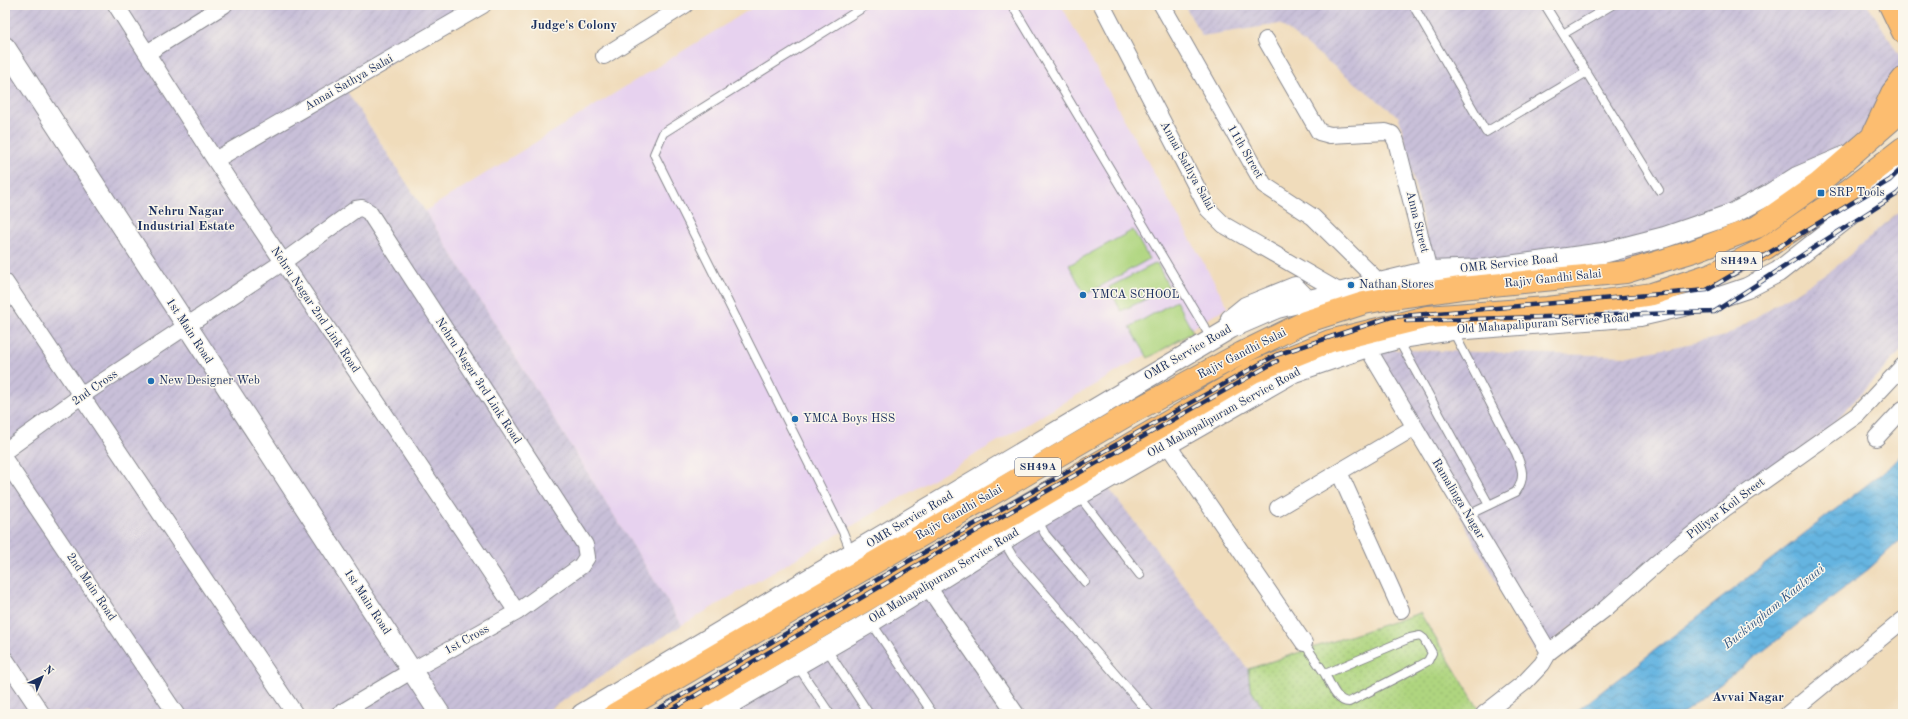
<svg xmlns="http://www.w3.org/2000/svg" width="1908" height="719" font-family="'Old Standard TT',serif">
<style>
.built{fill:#e7d2ef}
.industrial{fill:url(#industrial-furrows)}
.grass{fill:url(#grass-dots);stroke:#65826e}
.green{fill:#afd57f;stroke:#65826e}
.water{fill:url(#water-waves);stroke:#40729f}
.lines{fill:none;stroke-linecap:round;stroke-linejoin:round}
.service-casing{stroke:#86868c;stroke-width:10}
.minor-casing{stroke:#86868c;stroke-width:18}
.tertiary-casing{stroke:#86868c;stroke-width:22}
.primary-casing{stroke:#86868c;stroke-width:24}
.service{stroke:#fff;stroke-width:8}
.minor{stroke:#fff;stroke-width:16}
.tertiary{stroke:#fff;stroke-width:20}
.primary{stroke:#fcbd6f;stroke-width:22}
.rail-casing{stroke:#1b2f5e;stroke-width:4.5}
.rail{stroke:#fbf7ec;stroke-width:3;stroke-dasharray:9;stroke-linecap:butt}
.poi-dot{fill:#1f6fb2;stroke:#fbf7ec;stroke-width:1.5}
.labels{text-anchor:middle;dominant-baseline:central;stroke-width:3;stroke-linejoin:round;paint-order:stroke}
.shield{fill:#fbf7ec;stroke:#5e6b89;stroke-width:1}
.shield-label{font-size:11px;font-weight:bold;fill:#1b2f5e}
.street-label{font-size:12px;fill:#1b2f5e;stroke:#fbf7ec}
.poi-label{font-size:12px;fill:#1b2f5e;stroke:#fbf7ec;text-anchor:start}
.neighbourhood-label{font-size:13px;font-weight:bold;fill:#1b2f5e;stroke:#fbf7ec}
.water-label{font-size:13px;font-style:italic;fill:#315785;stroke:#fbf7ec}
</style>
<defs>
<pattern id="industrial-furrows" width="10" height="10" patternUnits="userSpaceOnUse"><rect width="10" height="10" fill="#c8bfd8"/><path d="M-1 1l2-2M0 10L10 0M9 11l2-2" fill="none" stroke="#aba4bc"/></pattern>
<pattern id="grass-dots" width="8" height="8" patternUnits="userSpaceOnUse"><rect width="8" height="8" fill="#afd57f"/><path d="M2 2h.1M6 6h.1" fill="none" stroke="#96b770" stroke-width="1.8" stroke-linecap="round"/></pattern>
<pattern id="water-waves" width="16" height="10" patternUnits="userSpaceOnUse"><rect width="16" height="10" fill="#65b4e0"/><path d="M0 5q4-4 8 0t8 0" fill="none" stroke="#5293b9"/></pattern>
</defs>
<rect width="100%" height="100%" fill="#fbf7ec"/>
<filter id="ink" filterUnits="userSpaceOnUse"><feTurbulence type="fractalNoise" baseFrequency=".025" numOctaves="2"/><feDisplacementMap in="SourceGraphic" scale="8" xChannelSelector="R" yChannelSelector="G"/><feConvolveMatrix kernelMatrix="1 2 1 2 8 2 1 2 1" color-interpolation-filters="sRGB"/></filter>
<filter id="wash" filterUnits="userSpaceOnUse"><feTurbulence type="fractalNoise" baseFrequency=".012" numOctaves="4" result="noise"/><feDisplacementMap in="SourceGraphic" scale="16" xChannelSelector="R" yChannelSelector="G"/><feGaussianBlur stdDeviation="0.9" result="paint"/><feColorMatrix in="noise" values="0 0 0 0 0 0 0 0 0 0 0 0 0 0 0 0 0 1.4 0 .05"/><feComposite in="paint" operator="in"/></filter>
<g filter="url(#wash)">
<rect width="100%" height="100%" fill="#f0dcbb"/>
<path class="built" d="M 757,5 L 1061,5 L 1228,307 L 682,625 L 425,211 Z"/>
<path class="industrial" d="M 5,5 L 488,5 L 346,90 L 425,211 L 682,625 L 542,714 L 5,714 Z
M 1184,5 L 1868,5 L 1901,58 L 1895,114 L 1787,200 L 1666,269 L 1438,287 L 1399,117 L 1280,24 L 1202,36 Z
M 1903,208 L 1903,349 L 1828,429 L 1602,604 L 1536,653 L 1367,349 L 1630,356 L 1726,336 L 1837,266 Z
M 1097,473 L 1248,669 L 1250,687 L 1266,714 L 707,714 Z"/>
<path class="grass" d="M 1420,613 L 1482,714 L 1266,714 L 1250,687 L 1248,669 Z"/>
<path class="green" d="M 1133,230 L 1149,259 L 1085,295 L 1069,265 Z
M 1157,263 L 1169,288 L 1121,311 L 1109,287 Z
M 1176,301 L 1193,332 L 1148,358 L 1130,327 Z"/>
<path class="water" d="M 1903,454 L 1903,537 L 1870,568 L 1682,714 L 1573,714 L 1891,466 Z"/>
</g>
<g filter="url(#ink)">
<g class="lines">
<defs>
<path id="service" d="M 1012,5 L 1211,338
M 1413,5 L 1486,132 L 1587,72
M 1545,5 L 1659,190
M 1563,34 L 1612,5
M 1453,331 L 1516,453 C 1522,467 1526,478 1516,492 L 1468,515
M 1398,339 L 1489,505
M 1079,496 L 1140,575
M 1037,519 L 1045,534 L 1085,582
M 1003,540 L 1013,557 L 1150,714
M 852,555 L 843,532 L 654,154 L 663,133 L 867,5
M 871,622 L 933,714
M 1304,643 L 1325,674 L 1410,638 L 1420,636 L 1424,639 L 1432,653 L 1428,661 L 1419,666 L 1349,702 C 1336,702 1330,683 1325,674
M 826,648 L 869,714
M 797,665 L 830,714
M 731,703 L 738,714"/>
<path id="minor" d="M 116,5 L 215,160 L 517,612
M 1102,5 L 1208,209 L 1224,225 L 1342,293
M 1162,5 L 1264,185 L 1313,217 L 1381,284
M 1266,40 L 1319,132 L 1330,135 L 1386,132 L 1392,134 L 1396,141 L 1429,271
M 147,53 L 224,5
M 604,56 L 685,5
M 215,160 L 483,5
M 5,282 L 295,714
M 1228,329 L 1229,318 L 1245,305 L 1295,285 L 1310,300
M 1367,347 L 1549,652
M 1876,438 L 1903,409
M 1167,444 L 1304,643
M 5,451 L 81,396 L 283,262 L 356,209 L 362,208 L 369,212 L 585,545 L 587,557 L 581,566 L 517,612 L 411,671 L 339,714
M 5,460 L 176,714
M 1339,472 L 1401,610
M 1278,508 L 1415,427
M 928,587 L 1016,714
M 5,659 L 42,714
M 1484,714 L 1525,682 L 1542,664 L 1549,652 L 1605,609 L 1657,563 L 1724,509 L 1857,415 L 1903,366
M 1788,714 L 1903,620"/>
<path id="tertiary" d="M 5,47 L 440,714
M 582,714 L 1231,328 L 1277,308 L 1429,271 L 1486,269 L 1603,253 L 1665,237 L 1732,214 L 1770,194 L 1797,177 L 1846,156
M 712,714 L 871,622 L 1037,519 L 1294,372 L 1367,347 L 1397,339 L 1453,330 L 1640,316 L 1714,299 L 1747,288 L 1778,272 L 1903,174"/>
<path id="primary" d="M 1890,5 L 1903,32
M 1874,132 L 1892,93 L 1903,79
M 615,714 L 1136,410 L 1242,353 L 1305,322 L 1364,303 L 1385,299 L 1461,288 L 1626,272 L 1694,251 L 1757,227 L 1818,184 L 1903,110
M 672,714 L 1253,372 L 1330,341 L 1427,317 L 1547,308 L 1591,303 L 1652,294 L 1712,274 L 1766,248 L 1837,199 L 1903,148"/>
</defs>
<use href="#service" class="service-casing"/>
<use href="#minor" class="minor-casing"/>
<use href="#tertiary" class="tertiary-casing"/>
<use href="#primary" class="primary-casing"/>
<use href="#service" class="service"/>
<use href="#minor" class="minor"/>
<use href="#tertiary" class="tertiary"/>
<use href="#primary" class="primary"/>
<defs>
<path id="rail" d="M 1406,321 L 1714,312 L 1897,194 L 1903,188
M 650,714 L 907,562 L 1276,355 L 1391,317 L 1707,290 L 1890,180 L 1903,167
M 664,714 L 939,552 L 1277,361"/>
</defs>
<use href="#rail" class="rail-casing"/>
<use href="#rail" class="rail"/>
</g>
</g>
<g class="poi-dot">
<rect x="1817" y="189" width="8" height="8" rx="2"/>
<circle cx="1351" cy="285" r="4"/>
<circle cx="1083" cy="295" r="4"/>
<circle cx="151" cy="381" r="4"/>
<circle cx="795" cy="419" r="4"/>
</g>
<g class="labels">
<g class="shield">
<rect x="1716" y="252" width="46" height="18" rx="3"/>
<rect x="1015" y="458" width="46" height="18" rx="3"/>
</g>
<g class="shield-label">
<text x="1739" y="261">SH49A</text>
<text x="1038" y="467">SH49A</text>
</g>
<g class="street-label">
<text transform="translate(349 83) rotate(-30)">Annai Sathya Salai</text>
<text transform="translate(1245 152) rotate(60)">11th Street</text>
<text transform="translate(1187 166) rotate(61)">Annai Sathya Salai</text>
<text transform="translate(1417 222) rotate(76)">Anna Street</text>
<text transform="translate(1509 264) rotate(-6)">OMR Service Road</text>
<text transform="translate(1553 279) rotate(-6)">Rajiv Gandhi Salai</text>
<text transform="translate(315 310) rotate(56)">Nehru Nagar 2nd Link Road</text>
<text transform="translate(1543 324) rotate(-4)">Old Mahapalipuram Service Road</text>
<text transform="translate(189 331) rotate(57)">1st Main Road</text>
<text transform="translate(1188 353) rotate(-30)">OMR Service Road</text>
<text transform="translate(1242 354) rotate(-27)">Rajiv Gandhi Salai</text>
<text transform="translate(478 381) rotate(57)">Nehru Nagar 3rd Link Road</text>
<text transform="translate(95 388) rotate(-35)">2nd Cross</text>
<text transform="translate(1224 413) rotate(-29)">Old Mahapalipuram Service Road</text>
<text transform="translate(1458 499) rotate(59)">Ramalinga Nagar</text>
<text transform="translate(1726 509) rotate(-37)">Pilliyar Koil Sreet</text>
<text transform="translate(959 513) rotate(-30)">Rajiv Gandhi Salai</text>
<text transform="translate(910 520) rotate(-31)">OMR Service Road</text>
<text transform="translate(944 576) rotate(-31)">Old Mahapalipuram Service Road</text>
<text transform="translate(91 587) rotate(56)">2nd Main Road</text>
<text transform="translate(367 602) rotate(57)">1st Main Road</text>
<text transform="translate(467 640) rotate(-29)">1st Cross</text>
</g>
<g class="poi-label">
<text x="1829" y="193">SRP Tools</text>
<text x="1359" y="285">Nathan Stores</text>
<text x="1091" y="295">YMCA SCHOOL</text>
<text x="159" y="381">New Designer Web</text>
<text x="803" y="419">YMCA Boys HSS</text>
</g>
<g class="neighbourhood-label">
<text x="574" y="25">Judge's Colony</text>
<text x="186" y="211">Nehru Nagar<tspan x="186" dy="15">Industrial Estate</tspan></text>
<text x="1748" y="697">Avvai Nagar</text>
</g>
<g class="water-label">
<text transform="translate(1774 607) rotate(-39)">Buckingham Kaalvaai</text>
</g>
</g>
<rect width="1908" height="719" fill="none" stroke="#fbf7ec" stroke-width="20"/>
<g transform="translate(42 677) rotate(44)" stroke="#fbf7ec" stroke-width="3" paint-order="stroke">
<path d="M0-3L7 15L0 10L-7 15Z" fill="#1b2f5e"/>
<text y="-6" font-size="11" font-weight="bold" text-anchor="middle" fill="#1b2f5e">N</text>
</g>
</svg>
